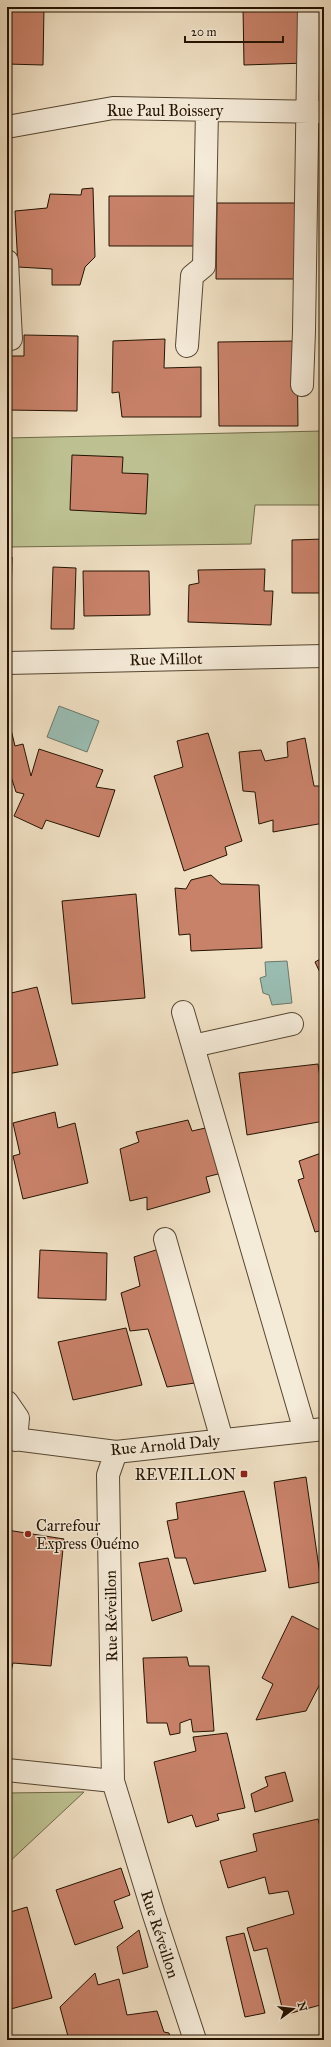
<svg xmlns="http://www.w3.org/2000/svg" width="331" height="2047" font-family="'IM FELL Great Primer',serif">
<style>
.green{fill:#bdc191;stroke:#706a48}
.water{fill:#9abdb3;stroke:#6a796b}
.building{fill:#c9826a;stroke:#231200}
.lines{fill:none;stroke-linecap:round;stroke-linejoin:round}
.minor-casing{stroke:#564631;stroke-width:24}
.minor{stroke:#f5ebd9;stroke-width:22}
.poi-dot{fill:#8f2418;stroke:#f5ebd9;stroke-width:1.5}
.labels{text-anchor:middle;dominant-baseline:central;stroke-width:3;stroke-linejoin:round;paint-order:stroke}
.street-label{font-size:16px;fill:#231200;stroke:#f5ebd9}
.poi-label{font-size:16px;fill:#231200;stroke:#f5ebd9;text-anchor:end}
</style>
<rect width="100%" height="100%" fill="#f0e0c4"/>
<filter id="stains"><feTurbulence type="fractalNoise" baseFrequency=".005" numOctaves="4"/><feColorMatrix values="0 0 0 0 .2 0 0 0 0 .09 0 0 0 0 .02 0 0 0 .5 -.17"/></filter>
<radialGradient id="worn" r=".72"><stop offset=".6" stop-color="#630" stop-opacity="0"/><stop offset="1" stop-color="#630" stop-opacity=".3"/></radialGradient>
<path class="green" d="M 324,431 L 324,505 L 255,505 L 251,544 L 7,547 L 7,438 Z
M 84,1792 L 7,1864 L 7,1793 Z"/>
<path class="water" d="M 59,706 L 99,721 L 87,752 L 47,737 Z
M 287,961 L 292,1003 L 272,1005 L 269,995 L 263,993 L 260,978 L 266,976 L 265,962 Z"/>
<path class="building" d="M 7,7 L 44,7 L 43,65 L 7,64 Z
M 243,7 L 305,7 L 307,63 L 244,65 Z
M 93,188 L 95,257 L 85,267 L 80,285 L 52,285 L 52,269 L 18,267 L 15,211 L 47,208 L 50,194 L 81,195 L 82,189 Z
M 109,196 L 200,196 L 199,246 L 109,246 Z
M 217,203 L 296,203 L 296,279 L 216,279 Z
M 24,335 L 78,336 L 77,411 L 7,410 L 7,356 L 24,356 Z
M 165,339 L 164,368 L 201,367 L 201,417 L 122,417 L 119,392 L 112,393 L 113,341 Z
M 297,341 L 298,426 L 219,426 L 218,342 Z
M 72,455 L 123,457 L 122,473 L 148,474 L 146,514 L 70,510 Z
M 324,539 L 324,593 L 292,593 L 292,540 Z
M 7,557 L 12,557 L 11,601 L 7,601 Z
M 53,567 L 76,568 L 74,629 L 51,629 Z
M 265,569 L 264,591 L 273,591 L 271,625 L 188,622 L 189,585 L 199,583 L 198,570 Z
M 83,571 L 149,571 L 150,615 L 84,616 Z
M 7,713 L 15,746 L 23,744 L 31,776 L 39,749 L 103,770 L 96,787 L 115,790 L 99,837 L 46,820 L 42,829 L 14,816 L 24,794 L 16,792 L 7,764 Z
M 208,733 L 242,841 L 225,847 L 227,855 L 184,871 L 154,776 L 183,767 L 177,741 Z
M 305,738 L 314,786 L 322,786 L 324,823 L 273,832 L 273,820 L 259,824 L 255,792 L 243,791 L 239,752 L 261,750 L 265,761 L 288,757 L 287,742 Z
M 211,875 L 221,884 L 259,885 L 262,948 L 191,951 L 190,934 L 179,935 L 175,888 L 186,889 L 191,880 Z
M 136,894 L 145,998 L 72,1004 L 62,901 Z
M 324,957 L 324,981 L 315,962 Z
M 37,987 L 58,1065 L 7,1074 L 7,994 Z
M 318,1064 L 324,1105 L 324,1121 L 247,1135 L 239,1073 Z
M 55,1112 L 58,1128 L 75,1123 L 88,1183 L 23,1199 L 13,1156 L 20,1154 L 13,1123 Z
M 188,1120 L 192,1131 L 210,1127 L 222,1173 L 206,1177 L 210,1192 L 147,1210 L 147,1197 L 130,1201 L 120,1149 L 139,1142 L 136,1132 Z
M 324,1152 L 324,1230 L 315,1232 L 298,1180 L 304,1178 L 299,1161 Z
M 162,1248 L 195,1383 L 167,1387 L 148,1329 L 130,1331 L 121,1293 L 140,1286 L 134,1257 Z
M 40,1250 L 107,1253 L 106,1300 L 38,1298 Z
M 126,1328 L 142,1385 L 73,1400 L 58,1342 Z
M 306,1477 L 321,1582 L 289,1588 L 274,1482 Z
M 244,1491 L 266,1571 L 194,1584 L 186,1558 L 175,1558 L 167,1521 L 178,1519 L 176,1503 Z
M 7,1530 L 64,1539 L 51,1666 L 13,1663 L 8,1684 L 7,1684 Z
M 168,1558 L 182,1611 L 152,1621 L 139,1563 Z
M 292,1616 L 324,1632 L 324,1676 L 306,1711 L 256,1720 L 273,1684 L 262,1678 Z
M 187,1657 L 189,1666 L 209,1666 L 214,1731 L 193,1732 L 191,1719 L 180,1723 L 180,1733 L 170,1735 L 167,1723 L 147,1723 L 143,1658 Z
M 227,1733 L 245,1808 L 217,1814 L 219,1820 L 196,1827 L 192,1815 L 168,1823 L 154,1762 L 196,1751 L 193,1737 Z
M 285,1772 L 293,1801 L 255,1812 L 251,1794 L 268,1786 L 265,1777 Z
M 318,1819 L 324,1842 L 324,1938 L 322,1938 L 324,1945 L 324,2004 L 284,2015 L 267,1948 L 254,1951 L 247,1928 L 294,1914 L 288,1891 L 269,1894 L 265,1877 L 228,1888 L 220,1861 L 257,1851 L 253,1834 Z
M 121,1868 L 130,1895 L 114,1901 L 123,1928 L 75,1945 L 56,1890 Z
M 27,1907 L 52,1998 L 7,2010 L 7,1913 Z
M 139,1930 L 148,1967 L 123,1974 L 117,1947 Z
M 244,1933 L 265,2013 L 245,2017 L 226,1937 Z
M 95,1973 L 98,1985 L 119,1979 L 127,2015 L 157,2011 L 164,2032 L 169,2033 L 171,2040 L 69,2040 L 60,2007 Z"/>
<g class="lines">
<defs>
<path id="minor" d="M 7,127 L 113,108 L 324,112
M 7,261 L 11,339
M 187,346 L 192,276 L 204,266 L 207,110
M 302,385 L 304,331 L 309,7
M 7,663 L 324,656
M 183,1012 L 305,1431
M 193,1046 L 292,1024
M 165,1239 L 222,1440
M 7,1402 L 18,1418 L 16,1440
M 7,1438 L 116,1452 L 324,1429
M 116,1452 L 108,1475 L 113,1781 L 154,1915 L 195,2040
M 7,1770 L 113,1781"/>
</defs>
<use href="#minor" class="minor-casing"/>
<use href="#minor" class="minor"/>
</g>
<g class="poi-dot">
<rect x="240" y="1470" width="8" height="8" rx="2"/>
<circle cx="28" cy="1534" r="4"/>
</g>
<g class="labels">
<g class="street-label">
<text x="165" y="110">Rue Paul Boissery</text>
<text transform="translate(166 659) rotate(-1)">Rue Millot</text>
<text transform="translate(165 1445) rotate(-5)">Rue Arnold Daly</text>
<text transform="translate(111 1616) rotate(-91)">Rue Réveillon</text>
<text transform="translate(160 1934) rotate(72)">Rue Réveillon</text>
</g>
<g class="poi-label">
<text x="236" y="1474">REVEILLON</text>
<text x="36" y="1525" text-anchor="start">Carrefour<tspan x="36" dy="18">Express Ouémo</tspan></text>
</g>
</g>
<rect width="331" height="2047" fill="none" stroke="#f0e0c4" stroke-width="24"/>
<rect x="8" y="8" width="315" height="2031" fill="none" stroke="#231200" stroke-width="2"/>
<rect x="12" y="12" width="307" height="2023" fill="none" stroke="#231200"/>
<g transform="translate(293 2009) rotate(75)" stroke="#f5ebd9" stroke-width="3" paint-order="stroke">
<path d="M0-3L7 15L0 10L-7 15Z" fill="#231200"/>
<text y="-6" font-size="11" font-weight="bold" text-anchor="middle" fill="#231200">N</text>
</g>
<path d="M185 36v6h98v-6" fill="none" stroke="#231200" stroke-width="2"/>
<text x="191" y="36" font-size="12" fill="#231200" stroke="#f5ebd9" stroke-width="3" paint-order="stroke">20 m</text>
<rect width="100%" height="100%" filter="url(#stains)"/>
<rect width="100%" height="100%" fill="url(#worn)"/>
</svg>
